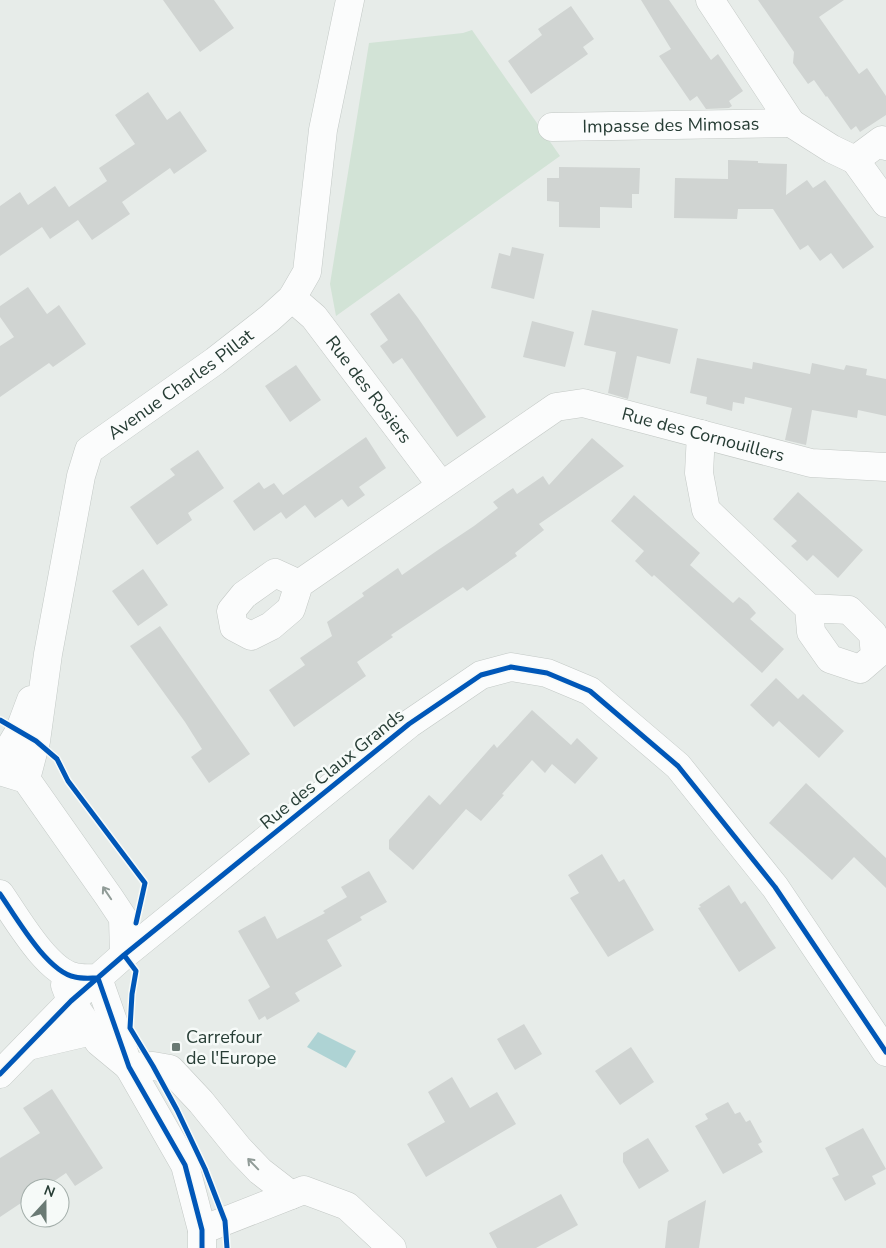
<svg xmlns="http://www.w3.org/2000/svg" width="886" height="1248" font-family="'Nunito Sans',sans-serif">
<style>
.green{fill:#d2e3d6}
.water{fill:#aed3d4}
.building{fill:#d0d4d2}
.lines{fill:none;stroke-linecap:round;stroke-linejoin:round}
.street-casing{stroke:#c4c9c6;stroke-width:29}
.secondary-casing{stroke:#c3c9c6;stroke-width:29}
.street{stroke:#fbfcfc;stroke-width:28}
.secondary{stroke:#fbfcfc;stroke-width:28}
.cycleway-casing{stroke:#f6faf8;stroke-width:8}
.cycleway{stroke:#0057b8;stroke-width:5}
.oneway{stroke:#919c98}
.poi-dot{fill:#6a7a74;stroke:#f6faf8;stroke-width:2}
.labels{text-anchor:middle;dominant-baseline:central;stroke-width:5;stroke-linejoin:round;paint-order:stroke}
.street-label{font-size:18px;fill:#273d35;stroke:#f6faf8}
.poi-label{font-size:18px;fill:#273d35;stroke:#f6faf8;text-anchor:start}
</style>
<rect width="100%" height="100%" fill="#e7ece9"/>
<path class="green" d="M 472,30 L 560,156 L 336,316 L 330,284 L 369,43 L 463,33 Z"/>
<path class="water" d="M 318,1032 L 356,1051 L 346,1068 L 307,1047 Z"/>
<path class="building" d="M 163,0 L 214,0 L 234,28 L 200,52 Z
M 641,0 L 669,0 L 711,60 L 718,54 L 743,91 L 729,101 L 732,106 L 729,108 L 706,109 L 697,96 L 690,101 L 659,56 L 671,49 Z
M 758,0 L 844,0 L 819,17 L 859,74 L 867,68 L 886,96 L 886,115 L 860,132 L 856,126 L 851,130 L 827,96 L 826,97 L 814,80 L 808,84 L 793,63 L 794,52 Z
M 571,6 L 594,39 L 583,47 L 588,54 L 531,94 L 508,61 L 542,35 L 538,29 Z
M 148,92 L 167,120 L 180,111 L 207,151 L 174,174 L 170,168 L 122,202 L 130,214 L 92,240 L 78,220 L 50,239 L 42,227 L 0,256 L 0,206 L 20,192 L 28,205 L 55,186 L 69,207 L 107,181 L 99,168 L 135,144 L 115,115 Z
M 728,160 L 758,161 L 758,163 L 787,164 L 786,195 L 807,180 L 813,188 L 825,180 L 874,247 L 843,269 L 831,253 L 820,261 L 808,245 L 800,250 L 773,209 L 738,209 L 737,219 L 674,218 L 675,178 L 728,179 Z
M 559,167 L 640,168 L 639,194 L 632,194 L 632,208 L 600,207 L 600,228 L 559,227 L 559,202 L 547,201 L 547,178 L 559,178 Z
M 512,247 L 544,254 L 534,299 L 491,288 L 499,253 L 510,256 Z
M 28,287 L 47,314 L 59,305 L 86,344 L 53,367 L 49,363 L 0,397 L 0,346 L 14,337 L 0,317 L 0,306 Z
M 399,293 L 418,318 L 486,417 L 457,437 L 402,358 L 393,364 L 380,346 L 388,340 L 370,314 Z
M 592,310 L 678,329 L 670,364 L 637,356 L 628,399 L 608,393 L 616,352 L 584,345 Z
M 532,321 L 574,332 L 565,367 L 523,357 Z
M 697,358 L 752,369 L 753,362 L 810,374 L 812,363 L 844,370 L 846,365 L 867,369 L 866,375 L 886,379 L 886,416 L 858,410 L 857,418 L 812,410 L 806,445 L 785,440 L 792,408 L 745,397 L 744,404 L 733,402 L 732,411 L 706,404 L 707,397 L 690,393 Z
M 296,365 L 321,400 L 290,422 L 265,386 Z
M 366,437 L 386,468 L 359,487 L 365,495 L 348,507 L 342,499 L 315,518 L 305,505 L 286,519 L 281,512 L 254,531 L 233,501 L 259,482 L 264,489 L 274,483 L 283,495 Z
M 592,438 L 624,466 L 539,524 L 544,530 L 515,553 L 517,556 L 467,591 L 463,587 L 391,635 L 393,637 L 357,662 L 366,676 L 294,727 L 269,690 L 305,665 L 300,658 L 332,636 L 327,622 L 364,596 L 362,593 L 398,568 L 402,575 L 438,550 L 474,526 L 498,508 L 493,502 L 513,488 L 517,494 L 543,476 L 549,485 Z
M 198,450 L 224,488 L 188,513 L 192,520 L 157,545 L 130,507 L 175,475 L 170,469 Z
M 798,492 L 863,550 L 838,578 L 813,555 L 807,561 L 791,546 L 797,541 L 773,519 Z
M 634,495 L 700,553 L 690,565 L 733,603 L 739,597 L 748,604 L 756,613 L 750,619 L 784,649 L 762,673 L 654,575 L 652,577 L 635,561 L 644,551 L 611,521 Z
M 143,569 L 168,605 L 138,626 L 112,591 Z
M 160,626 L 250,754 L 209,783 L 191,757 L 202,749 L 185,722 L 130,646 Z
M 776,678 L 798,699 L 803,694 L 844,731 L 819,758 L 779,721 L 773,727 L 750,705 Z
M 532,710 L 571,745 L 577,738 L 598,758 L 575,784 L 552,764 L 545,773 L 532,760 L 502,794 L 504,795 L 481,821 L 466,809 L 413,870 L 389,849 L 389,840 L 429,795 L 440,805 L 494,744 L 497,748 Z
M 806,783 L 886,858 L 886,888 L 854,857 L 832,880 L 769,823 Z
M 602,854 L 619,882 L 624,879 L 654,930 L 608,957 L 570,898 L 579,893 L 568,875 Z
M 369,871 L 387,902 L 360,917 L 362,920 L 327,940 L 342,966 L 295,993 L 300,1001 L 267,1020 L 265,1016 L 259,1020 L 248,1000 L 270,987 L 238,931 L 265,916 L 277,939 L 325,913 L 323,911 L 347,897 L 341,887 Z
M 729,885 L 741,904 L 745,901 L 776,948 L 739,972 L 698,908 L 701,907 L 699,905 Z
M 524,1024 L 542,1054 L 515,1070 L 497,1039 Z
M 631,1047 L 654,1082 L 620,1105 L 595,1071 Z
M 452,1077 L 470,1108 L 497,1092 L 516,1124 L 426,1177 L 407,1144 L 445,1122 L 428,1092 Z
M 52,1089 L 103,1168 L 75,1186 L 66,1173 L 44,1188 L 30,1188 L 30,1197 L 0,1217 L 0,1158 L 40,1133 L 23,1108 Z
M 728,1102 L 735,1114 L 740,1112 L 746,1122 L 750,1120 L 762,1142 L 758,1144 L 763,1152 L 723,1174 L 695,1126 L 708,1119 L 705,1114 Z
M 863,1128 L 886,1169 L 872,1176 L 876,1184 L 845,1201 L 832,1178 L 839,1175 L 825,1148 Z
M 648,1138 L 669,1171 L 639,1189 L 623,1162 L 623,1153 Z
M 561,1194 L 578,1225 L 536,1248 L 497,1248 L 489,1233 Z
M 706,1200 L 699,1248 L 665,1248 L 668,1221 Z"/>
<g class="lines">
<defs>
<g id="street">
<path d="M 791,123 L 832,149 L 855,160 L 886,203"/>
<path id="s1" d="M 552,127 L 791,123 L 710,0"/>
<path d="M 855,160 L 882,140 L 886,146"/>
<path id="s2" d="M 292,298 L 314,317 L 441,485"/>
<path d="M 701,434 L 699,473 L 706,510 L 809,608 L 811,632 L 830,659 L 860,669 L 875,656 L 873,634 L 849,610 L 809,608"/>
<path id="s3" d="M 299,584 L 291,609 L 271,626 L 251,636 L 234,627 L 231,611 L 244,595 L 275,573 L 299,584 L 556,407 L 583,403 L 811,463 L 886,467"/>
<path d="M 65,985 L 71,1001 L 99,1042 L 128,1066"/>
<path d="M 28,1046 L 92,1031"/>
<path d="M 129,1067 L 153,1066 L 170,1069 L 201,1102 L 239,1149 L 260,1171 L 291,1195"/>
<path d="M 0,1074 L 71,1001 L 98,978 L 129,1067 L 185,1165 L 202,1230 L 202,1248"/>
<path d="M 202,1230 L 304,1190 L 347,1206 L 392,1248"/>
</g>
<g id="secondary">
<path d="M 0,764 L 19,732 L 31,700"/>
<path d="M 0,771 L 26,779 L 109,897 L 123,918 L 124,955"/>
<path id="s4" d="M 26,779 L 36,741 L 48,654 L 81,476 L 89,450 L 215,361 L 270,318 L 292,298 L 307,272 L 323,130 L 350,0"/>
<path d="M 0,894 C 16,917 47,972 75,977 C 82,979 91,978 98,978 L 124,955 L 409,724 L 481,675 L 511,667 L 547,673 L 590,691 L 678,766 L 775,887 L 886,1052"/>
</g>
</defs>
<use href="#street" class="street-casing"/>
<use href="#secondary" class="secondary-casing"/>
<use href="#street" class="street"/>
<use href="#secondary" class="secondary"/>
<defs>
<path id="cycleway" d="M 0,720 L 36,741 L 57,759 L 68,781 L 145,883 L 136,923
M 0,894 C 16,917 47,972 75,977 C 82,979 91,978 98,978
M 124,955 L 136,971 L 132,994 L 130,1028 L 153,1066 L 177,1110 L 205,1169 L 225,1221 L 227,1248
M 98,978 L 129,1067 L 185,1165 L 202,1230 L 202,1248
M 0,1074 L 71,1001 L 124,955 L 409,724 L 481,675 L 511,667 L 547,673 L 590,691 L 678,766 L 775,887 L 886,1052"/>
</defs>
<use href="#cycleway" class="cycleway-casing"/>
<use href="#cycleway" class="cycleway"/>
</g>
<defs><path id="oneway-shaft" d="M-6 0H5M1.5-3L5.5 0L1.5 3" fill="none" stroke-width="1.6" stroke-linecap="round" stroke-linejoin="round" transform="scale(1.25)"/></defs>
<g class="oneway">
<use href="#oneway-shaft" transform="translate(107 893) rotate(-124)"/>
<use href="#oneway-shaft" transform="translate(253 1164) rotate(-134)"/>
</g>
<rect class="poi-dot" x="171" y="1042" width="10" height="10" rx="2.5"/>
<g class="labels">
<g class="street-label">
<text stroke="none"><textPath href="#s1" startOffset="119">Impasse des Mimosas</textPath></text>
<text stroke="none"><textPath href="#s4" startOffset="448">Avenue Charles Pillat</textPath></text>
<text stroke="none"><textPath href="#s2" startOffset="120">Rue des Rosiers</textPath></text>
<text stroke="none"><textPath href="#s3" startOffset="659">Rue des Cornouillers</textPath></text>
<text transform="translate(332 769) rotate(-39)">Rue des Claux Grands</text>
</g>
<g class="poi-label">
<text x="186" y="1037">Carrefour<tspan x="186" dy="21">de l'Europe</tspan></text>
</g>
</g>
<g transform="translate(45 1203) rotate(21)"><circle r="24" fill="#f6faf8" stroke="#a3aeaa"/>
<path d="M0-4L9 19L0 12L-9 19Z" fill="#6a7a74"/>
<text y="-8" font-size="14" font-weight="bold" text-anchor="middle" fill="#273d35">N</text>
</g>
</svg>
